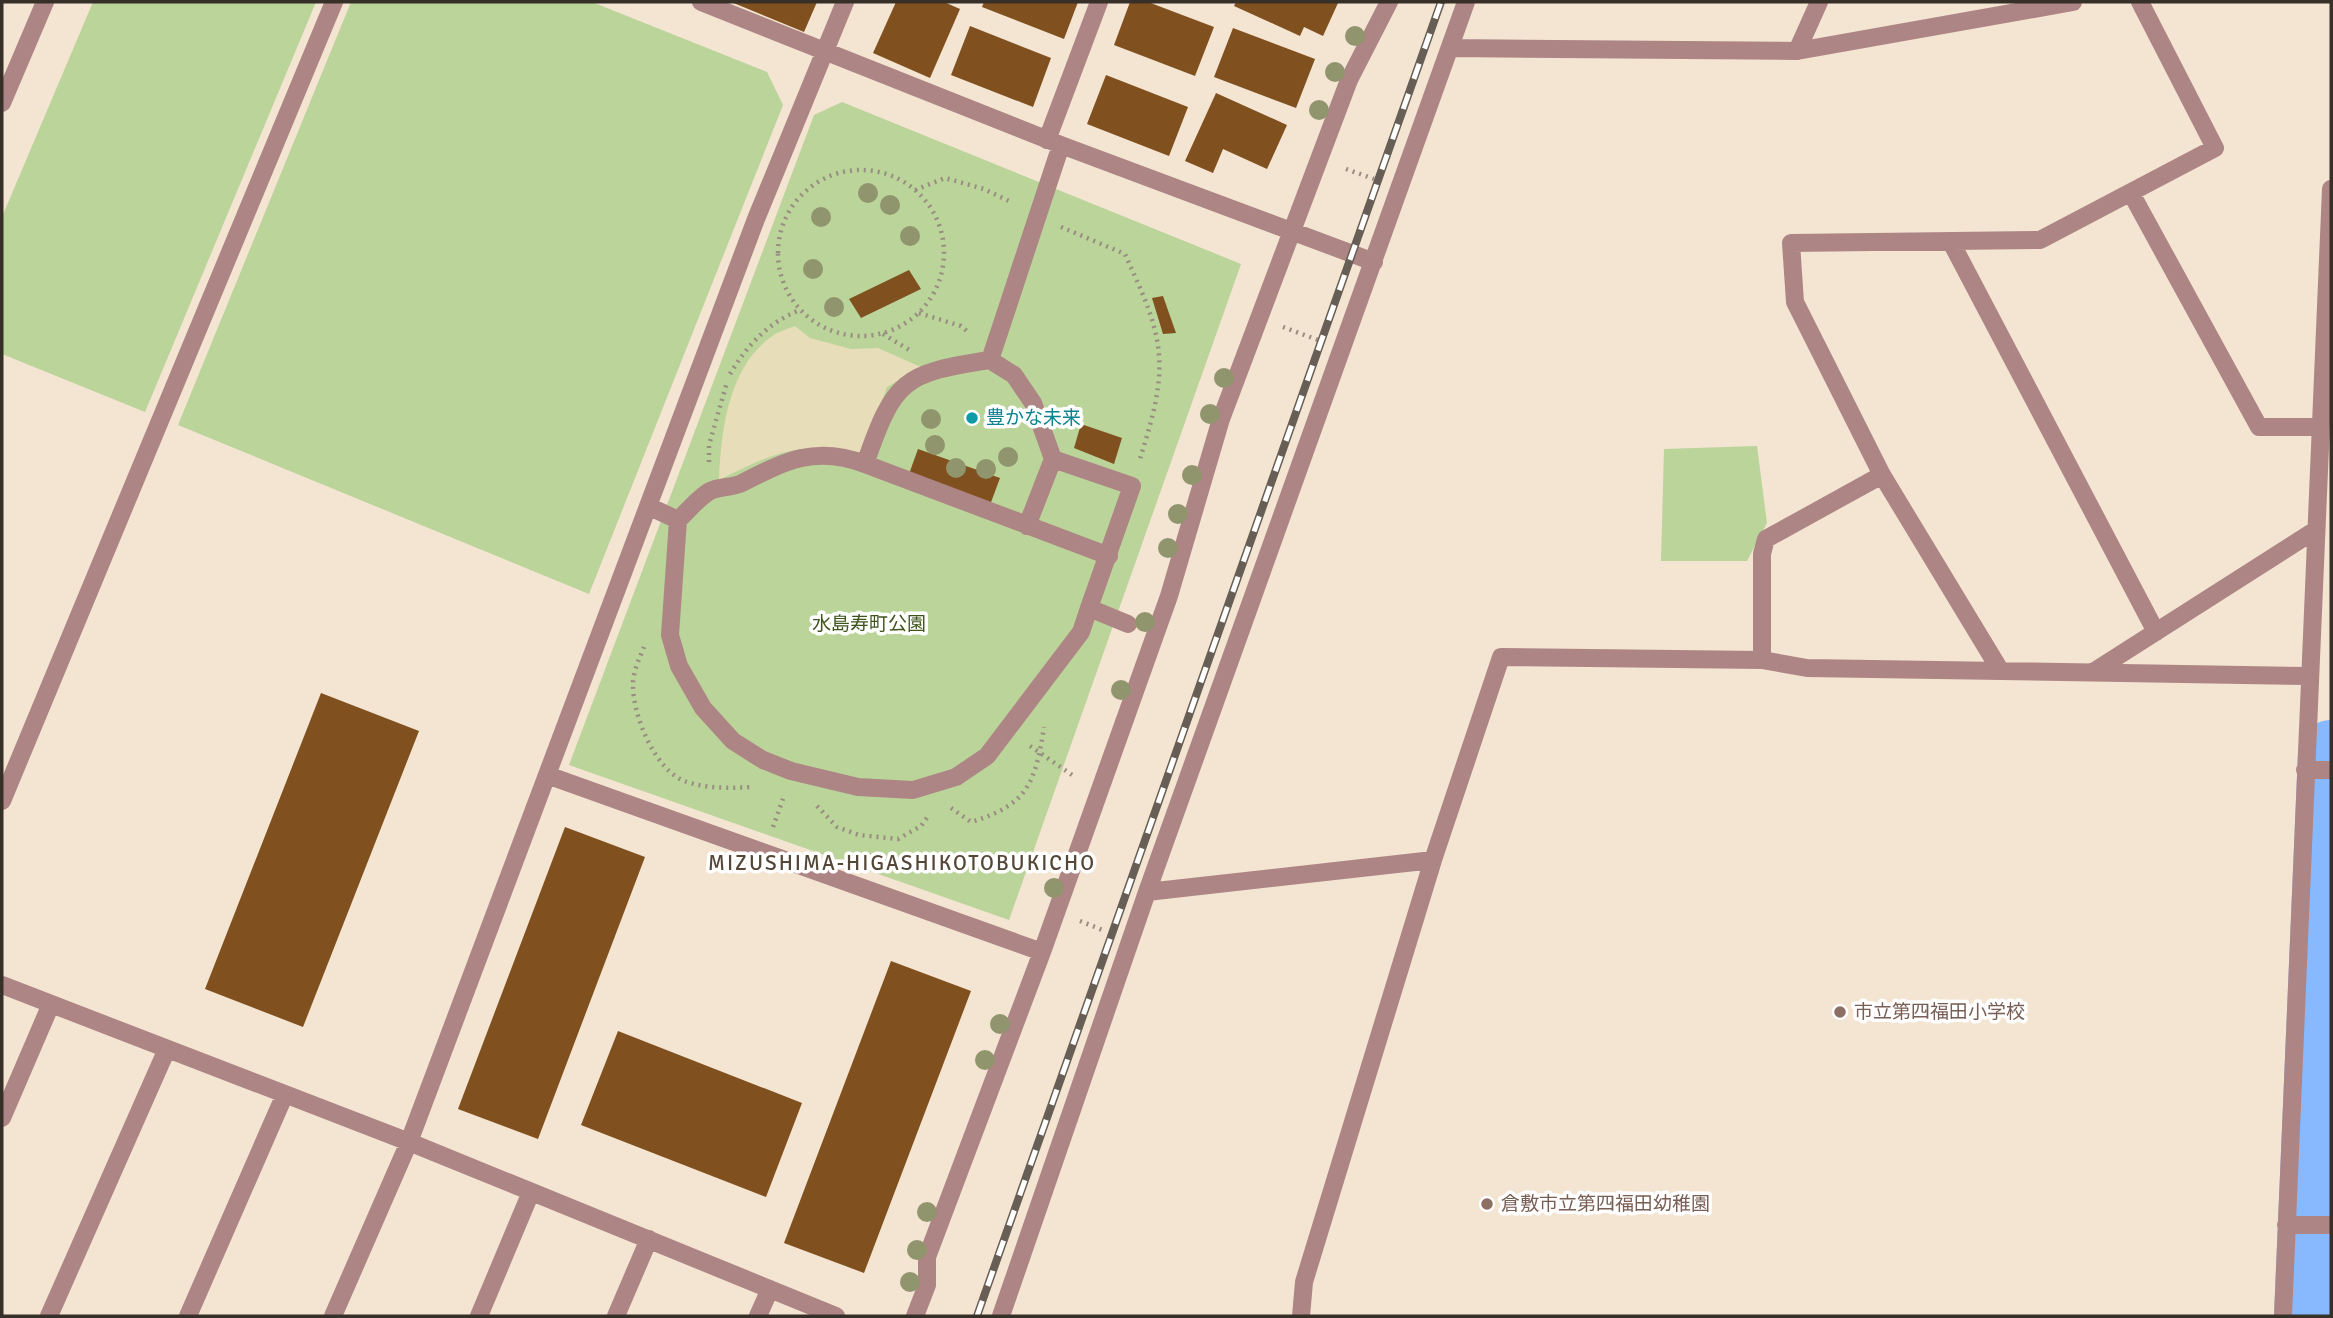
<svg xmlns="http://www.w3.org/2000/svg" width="2333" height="1318" font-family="Signika,'Noto Sans JP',sans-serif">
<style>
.green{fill:#bad49a}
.sand{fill:#e7ddb8}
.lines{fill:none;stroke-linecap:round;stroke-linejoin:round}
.river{stroke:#88b9fe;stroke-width:66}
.building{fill:#80511f}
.path{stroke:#998d81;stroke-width:4.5;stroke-dasharray:2 5;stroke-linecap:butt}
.minor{stroke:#ae8585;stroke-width:18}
.rail-casing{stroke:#675f55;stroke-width:8}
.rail{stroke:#fff;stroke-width:5;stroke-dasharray:16;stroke-linecap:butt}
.tree{fill:#90956e}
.culture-dot{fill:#0f9aa8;stroke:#fff;stroke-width:2.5}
.education-dot{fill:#8d6e63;stroke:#fff;stroke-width:2.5}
.labels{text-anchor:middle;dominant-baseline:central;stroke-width:7;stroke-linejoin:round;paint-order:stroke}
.culture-label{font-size:19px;fill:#0d838f;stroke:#fff;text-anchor:start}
.park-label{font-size:19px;fill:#3f551c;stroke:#fff}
.education-label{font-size:19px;fill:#785e54;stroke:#fff;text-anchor:start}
.neighbourhood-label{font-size:21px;letter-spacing:2px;fill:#544738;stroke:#fff}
</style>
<rect width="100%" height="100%" fill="#f4e4d2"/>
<path class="green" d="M 93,2 L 316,2 L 145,412 L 2,354 L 2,217 Z
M 351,2 L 592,2 L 767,72 L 783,105 L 589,594 L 178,425 Z
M 842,102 L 1241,264 L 1009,920 L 569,765 L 814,115 Z
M 1757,446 L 1767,523 L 1747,561 L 1661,561 L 1664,449 Z"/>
<path class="sand" d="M 795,326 L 810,338 L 851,349 L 878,348 L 921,367 L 887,387 L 863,454 C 799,440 776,452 719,480 C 721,431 728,368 771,337 C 777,332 787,329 795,326 Z"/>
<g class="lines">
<path class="river" d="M 2307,1316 L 2331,753"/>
</g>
<path class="building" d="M 731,2 L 817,2 L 804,32 Z
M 896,2 L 944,2 L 960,9 L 930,78 L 873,53 Z
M 984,2 L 1078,2 L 1064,39 L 982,7 Z
M 1130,2 L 1148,2 L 1214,27 L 1195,76 L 1114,45 Z
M 1236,2 L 1335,2 L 1338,3 L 1323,36 L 1304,27 L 1300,36 L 1234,6 Z
M 970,26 L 1051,58 L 1033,107 L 951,75 Z
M 1233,28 L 1315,59 L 1296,108 L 1214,77 Z
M 1106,75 L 1188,107 L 1169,156 L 1087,124 Z
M 1216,93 L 1287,125 L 1267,169 L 1223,149 L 1213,173 L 1185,161 Z
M 909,270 L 921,289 L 861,318 L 849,299 Z
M 1163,296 L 1176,333 L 1163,334 L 1152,298 Z
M 1081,424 L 1122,438 L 1114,464 L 1074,448 Z
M 918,449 L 1000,478 L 990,505 L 909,474 Z
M 321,693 L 419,731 L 303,1027 L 205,989 Z
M 565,827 L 645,857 L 538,1139 L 458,1109 Z
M 891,961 L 971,991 L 864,1273 L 784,1243 Z
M 618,1031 L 802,1103 L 766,1197 L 581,1125 Z"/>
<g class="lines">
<path class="path" d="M 1346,169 L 1374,179
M778 253a83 83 0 1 1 166 0a83 83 0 1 1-166 0Z
M 915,190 L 945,178 L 984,189 L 1013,203
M 1061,227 L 1125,254 C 1139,286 1157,321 1159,356 C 1162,391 1149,429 1139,462
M 919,313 L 961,326 L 969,333
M 1283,327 L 1318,340
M 883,334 L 911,351
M 730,374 C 747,345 769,322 800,310
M 709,462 L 709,445 L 727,382
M 644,647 C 640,657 633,672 633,683 C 632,714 655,772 687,782 C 709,789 730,788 752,787
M 1030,746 L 1075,777
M 817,806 L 837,827 L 859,835 L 898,839 L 921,826 L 929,815
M 951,808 L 971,822 C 1027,805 1035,785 1044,727
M 773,827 L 784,796
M 1080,921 L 1105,931"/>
<path class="minor" d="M 701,2 L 1061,145 L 1374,262
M 1450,48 L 1797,51 L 2073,2
M 1797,51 L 1819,2
M 2,103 L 45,2
M 1047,140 L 1099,2
M 2131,193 L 2259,427 L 2319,427
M 1951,242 L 2156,632
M 990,360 L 1014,375 L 1033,403 L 1053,459 L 1132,486 L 1089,608 L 1128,624
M 865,464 L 1109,556
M 648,506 L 678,520 C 688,511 699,497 710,491 C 720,486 732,488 742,483 C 785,461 816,445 865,464 C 894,380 903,373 990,360 L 1061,145
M 678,520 L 670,635 L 679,666 L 703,708 L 733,741 L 763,760 L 791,771 L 858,787 L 913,790 L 956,777 L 987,756 L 1081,632 L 1089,608
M 1027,526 L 1053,459
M 1762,660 L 1807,668 L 2309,676
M 2000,670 L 1882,475 L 1795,302 L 1791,243 L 2040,240 L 2215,148 L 2140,2
M 2093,672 L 2314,531
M 2305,770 L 2331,770
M 547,775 L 1042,952
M 2,801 L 334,2
M 1147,892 L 1433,860
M 2,985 L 409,1142 L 836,1316
M 2,1118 L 51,1004
M 2286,1225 L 2331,1225
M 49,1316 L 167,1049
M 188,1316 L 285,1094
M 333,1316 L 409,1142 L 756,219 L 845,2
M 479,1316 L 531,1192
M 616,1316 L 649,1239
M 758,1316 L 770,1289
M 915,1316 L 927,1285 L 927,1257 L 1042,952 L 1169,596 L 1221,419 L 1349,80 L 1389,2
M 1001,1316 L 1147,892 L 1466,2
M 1301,1316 L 1304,1282 L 1433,860 L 1501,657 L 1762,660 L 1762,554 L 1766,539 L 1882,475
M 2283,1316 L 2331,189"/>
<defs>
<path id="rail" d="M 977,1316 L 1441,2"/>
</defs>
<use href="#rail" class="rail-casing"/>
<use href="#rail" class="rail"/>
</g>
<g class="tree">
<circle cx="1355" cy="36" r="10"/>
<circle cx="1335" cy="72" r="10"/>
<circle cx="1319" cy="110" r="10"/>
<circle cx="868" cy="193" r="10"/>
<circle cx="890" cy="205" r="10"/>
<circle cx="821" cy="217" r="10"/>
<circle cx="910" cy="236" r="10"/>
<circle cx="813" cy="269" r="10"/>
<circle cx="834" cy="307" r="10"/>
<circle cx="1224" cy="378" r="10"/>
<circle cx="1210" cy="414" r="10"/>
<circle cx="931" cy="419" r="10"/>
<circle cx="935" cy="445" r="10"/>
<circle cx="1008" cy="457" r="10"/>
<circle cx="956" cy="468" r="10"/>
<circle cx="986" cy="469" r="10"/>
<circle cx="1192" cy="475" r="10"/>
<circle cx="1178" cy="514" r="10"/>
<circle cx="1168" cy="548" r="10"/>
<circle cx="1145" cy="622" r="10"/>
<circle cx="1121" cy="690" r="10"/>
<circle cx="1054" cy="888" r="10"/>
<circle cx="1000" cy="1024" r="10"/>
<circle cx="985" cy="1060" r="10"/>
<circle cx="927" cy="1212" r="10"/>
<circle cx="917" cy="1250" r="10"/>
<circle cx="910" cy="1282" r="10"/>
</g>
<circle class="culture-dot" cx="972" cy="418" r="7"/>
<g class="education-dot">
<circle cx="1840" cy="1012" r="7"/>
<circle cx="1487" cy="1204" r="7"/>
</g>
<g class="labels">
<g class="culture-label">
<text x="986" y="418">豊かな未来</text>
</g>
<g class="park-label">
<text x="869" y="624">水島寿町公園</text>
</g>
<g class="education-label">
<text x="1854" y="1012">市立第四福田小学校</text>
<text x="1501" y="1204">倉敷市立第四福田幼稚園</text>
</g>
<g class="neighbourhood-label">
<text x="902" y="863">MIZUSHIMA-HIGASHIKOTOBUKICHO</text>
</g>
</g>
<rect width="2333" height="1318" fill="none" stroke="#363029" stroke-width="7"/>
</svg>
